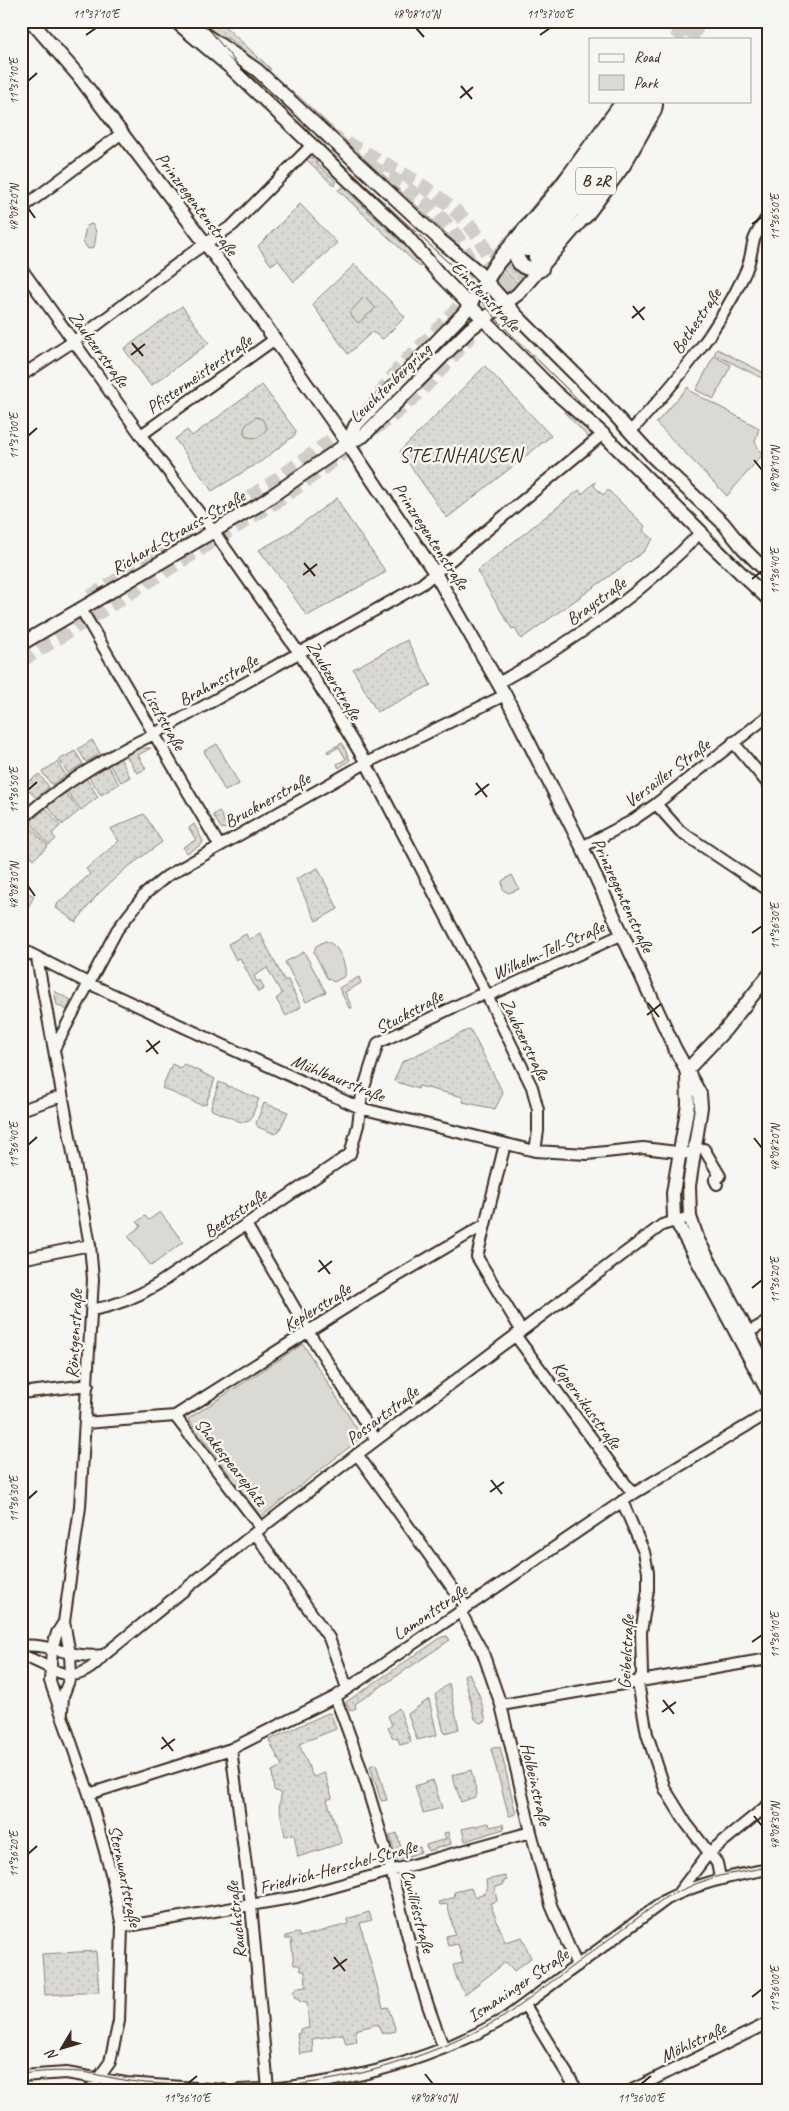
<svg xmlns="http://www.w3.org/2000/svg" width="789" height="2111" font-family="Caveat,sans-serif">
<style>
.grass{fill:url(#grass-dots);stroke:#8a8278}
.park{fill:#dad9d3;stroke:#8a8278}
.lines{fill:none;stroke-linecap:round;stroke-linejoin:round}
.highway-tunnel{stroke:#d1cdc8;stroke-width:14;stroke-dasharray:14 7;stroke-linecap:butt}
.minor-casing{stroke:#3b2a1e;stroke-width:14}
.major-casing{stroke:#3b2a1e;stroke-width:16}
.highway-casing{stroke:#3b2a1e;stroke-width:18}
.minor{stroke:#f6f6f2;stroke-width:10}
.major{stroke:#f6f6f2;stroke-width:12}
.highway{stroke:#f6f6f2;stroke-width:14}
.tram{stroke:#3b2a1e;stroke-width:1}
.rail-casing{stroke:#3b2a1e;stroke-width:4.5}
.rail{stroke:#f6f6f2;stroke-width:2.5;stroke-dasharray:8;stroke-linecap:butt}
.ticks{fill:none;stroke:#3b2a1e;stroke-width:2}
.labels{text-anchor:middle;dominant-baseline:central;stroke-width:5;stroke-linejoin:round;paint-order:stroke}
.shield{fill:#f6f6f2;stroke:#73675e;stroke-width:1}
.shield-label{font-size:16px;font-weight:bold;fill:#3b2a1e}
.street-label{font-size:18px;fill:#3b2a1e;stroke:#f6f6f2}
.quarter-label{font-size:20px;letter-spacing:1px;fill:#3b2a1e;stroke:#f6f6f2}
.neatline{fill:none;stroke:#3b2a1e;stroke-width:2}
.ticks-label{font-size:12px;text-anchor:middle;fill:#3b2a1e}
</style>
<defs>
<pattern id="grass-dots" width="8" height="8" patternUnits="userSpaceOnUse" patternTransform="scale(1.25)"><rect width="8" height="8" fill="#dad9d3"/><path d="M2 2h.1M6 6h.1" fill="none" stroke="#bcbab5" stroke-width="1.8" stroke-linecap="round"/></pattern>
</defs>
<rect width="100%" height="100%" fill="#f6f6f2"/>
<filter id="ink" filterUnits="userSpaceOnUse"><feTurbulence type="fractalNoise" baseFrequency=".02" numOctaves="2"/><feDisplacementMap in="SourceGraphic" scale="10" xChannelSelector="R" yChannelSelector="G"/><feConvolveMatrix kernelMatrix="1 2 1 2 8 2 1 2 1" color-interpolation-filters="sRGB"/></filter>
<g filter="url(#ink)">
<path class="grass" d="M 195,21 L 219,21 L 271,69 L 269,71 L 230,40 L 215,34 Z
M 297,95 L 473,258 L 471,261 L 295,97 Z
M 309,157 L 318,160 L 316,163 L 336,181 L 334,186 L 305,158 Z
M 566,166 L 529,215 L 491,259 L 489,256 L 518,224 Z
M 343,187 L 401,242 L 403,240 L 424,264 L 420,267 L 338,190 Z
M 300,204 L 337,243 L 294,282 L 278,260 L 271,265 L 258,246 Z
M 507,262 L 514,271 L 526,277 L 519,285 L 501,268 Z
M 355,264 L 405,317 L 383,339 L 372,332 L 348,354 L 312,304 Z
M 182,306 L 209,343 L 151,386 L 124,349 Z
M 485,366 L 551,436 L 447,518 L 400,451 Z
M 262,385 L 296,431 L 295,435 L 263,460 L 212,491 L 175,439 L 187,430 L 192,436 Z
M 566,410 L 595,434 L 592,441 L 564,412 Z
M 595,482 L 594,486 L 603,495 L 608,490 L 645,526 L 643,530 L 653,539 L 643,552 L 521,639 L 515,628 L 512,629 L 477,571 L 579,490 L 582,494 Z
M 337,498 L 345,513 L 386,572 L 307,616 L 283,581 L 259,550 L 286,535 Z
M 407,640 L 431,685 L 377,712 L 353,669 Z
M 92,740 L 100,753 L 86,762 L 78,749 Z
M 342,743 L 350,760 L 339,768 L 337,764 L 346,759 L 339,747 L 328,753 L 327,751 Z
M 140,748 L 151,748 L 138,755 L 146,769 L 137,773 L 126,755 Z
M 75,751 L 83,764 L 68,773 L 59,760 Z
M 120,758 L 130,777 L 121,782 L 109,764 Z
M 57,762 L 66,775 L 52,785 L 42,772 Z
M 107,765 L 119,784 L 101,795 L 88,776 Z
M 39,774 L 49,787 L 36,798 L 24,785 Z
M 86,778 L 98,797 L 81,810 L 67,791 Z
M 65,792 L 79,811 L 62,825 L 48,806 Z
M 46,808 L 60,826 L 52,834 L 56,839 L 49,845 L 30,822 Z
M 219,811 L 226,824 L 234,820 L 236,824 L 226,829 L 221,828 L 213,815 Z
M 144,814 L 162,842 L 124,870 L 98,894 L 76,922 L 56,908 L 58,903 L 90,874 L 86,869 L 119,841 L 110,829 Z
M 28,824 L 48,846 L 34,859 L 21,848 L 21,831 Z
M 194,824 L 203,841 L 202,844 L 187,853 L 183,847 L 196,840 L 189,828 Z
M 318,868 L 338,909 L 316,921 L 296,879 Z
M 21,889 L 34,896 L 21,921 Z
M 260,933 L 284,980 L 288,980 L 301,1007 L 286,1016 L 276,999 L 282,994 L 267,968 L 254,976 L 257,982 L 260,980 L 264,989 L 258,992 L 240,958 L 236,960 L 228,944 L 246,934 L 249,940 Z
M 359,977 L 361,983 L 345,992 L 352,1008 L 349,1008 L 339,988 Z
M 54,991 L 71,1000 L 67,1010 L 57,1005 Z
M 470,1029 L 503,1093 L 495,1109 L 463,1102 L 463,1097 L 419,1086 L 418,1089 L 394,1081 L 402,1062 Z
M 172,1064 L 180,1068 L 184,1064 L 215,1079 L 206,1104 L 201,1105 L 162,1088 Z
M 219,1082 L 259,1099 L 250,1120 L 241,1122 L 212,1110 L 211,1107 Z
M 264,1103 L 288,1112 L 279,1131 L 275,1134 L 258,1127 L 256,1123 Z
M 447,1636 L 450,1640 L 355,1704 L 356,1708 L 350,1711 L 346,1702 L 442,1637 Z
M 469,1673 L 480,1697 L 486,1721 L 480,1723 L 475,1719 L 464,1675 Z
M 449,1683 L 459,1729 L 444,1733 L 435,1695 Z
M 429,1699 L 437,1735 L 417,1740 L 408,1714 Z
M 399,1708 L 411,1742 L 400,1745 L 398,1739 L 393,1738 L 388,1728 L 392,1725 L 388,1716 Z
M 328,1713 L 331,1714 L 336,1729 L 299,1744 L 313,1777 L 325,1773 L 332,1798 L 327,1800 L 342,1843 L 298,1857 L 294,1834 L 285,1836 L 279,1804 L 281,1799 L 280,1793 L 274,1790 L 272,1771 L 282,1766 L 269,1740 Z
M 497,1747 L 500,1747 L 516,1814 L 509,1816 L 491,1749 Z
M 376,1764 L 387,1800 L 381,1801 L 370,1766 Z
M 471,1770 L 477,1794 L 475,1797 L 461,1802 L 452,1775 Z
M 433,1780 L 442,1808 L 423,1813 L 415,1786 Z
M 489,1823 L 490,1827 L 503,1824 L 504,1829 L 465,1841 L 462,1829 Z
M 448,1832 L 451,1844 L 428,1851 L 426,1845 L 446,1839 L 444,1833 Z
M 397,1833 L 402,1852 L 420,1847 L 421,1852 L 397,1860 L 390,1836 Z
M 505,1876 L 507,1880 L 504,1881 L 503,1885 L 496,1887 L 495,1890 L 497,1901 L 490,1903 L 505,1942 L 522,1937 L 531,1958 L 514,1971 L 506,1962 L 465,1994 L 457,1979 L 453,1965 L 463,1963 L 458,1944 L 448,1946 L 446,1936 L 455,1934 L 447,1904 L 440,1905 L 439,1902 L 455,1897 L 454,1892 L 471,1888 L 474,1897 L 485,1893 L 487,1889 L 486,1880 Z
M 369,1912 L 372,1920 L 360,1923 L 383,2008 L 388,2007 L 396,2031 L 382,2034 L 378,2024 L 355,2030 L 357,2042 L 346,2044 L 343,2034 L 312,2039 L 313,2052 L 300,2054 L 297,2034 L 300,2033 L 300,2029 L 309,2028 L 307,2003 L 300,2002 L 299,2000 L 295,1998 L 293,1992 L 297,1988 L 306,1987 L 305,1971 L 301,1971 L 300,1965 L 294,1965 L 291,1939 L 285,1939 L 285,1936 L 298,1933 L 300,1937 L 348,1924 L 347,1919 Z
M 96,1951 L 99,1992 L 45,1995 L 42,1954 Z"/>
<path class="park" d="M 92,224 C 98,231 96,238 94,247 L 88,249 L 83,242 L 86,226 Z
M 364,297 L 376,308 L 358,323 L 349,313 Z
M 717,349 L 768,375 L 768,381 L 714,354 Z
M 714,356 L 731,365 L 714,399 L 696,390 Z
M 688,387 L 690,391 L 759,428 L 755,442 L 762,455 L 727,496 L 656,423 Z
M 256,417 L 262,419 L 267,428 C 261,437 256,440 245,436 L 244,429 L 247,424 Z
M 217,744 L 239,784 L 225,791 L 204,751 Z
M 512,875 L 519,889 L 509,893 L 503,890 L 502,881 Z
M 325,941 C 338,943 347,965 345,976 L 334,982 L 327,978 L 314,952 L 316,946 Z
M 304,952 L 326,992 L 306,1002 L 285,962 Z
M 160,1212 L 183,1242 L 151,1266 L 128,1236 L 141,1226 L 137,1222 L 145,1216 L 149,1220 Z
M 303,1344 L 362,1437 L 261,1517 L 188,1419 Z"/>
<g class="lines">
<path class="highway-tunnel" d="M 676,39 L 687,21
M 690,39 L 701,21
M 237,61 L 293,112 L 305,121
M 297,126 C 327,147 361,160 393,179 C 425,199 489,251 467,294 C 455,317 419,346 401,366 C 393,375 387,385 380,394
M 328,134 C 374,157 455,196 481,241 C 488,253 490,267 492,281
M 467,315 L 524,252
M 475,322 L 534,259
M 374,429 C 412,404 442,369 471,335
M 90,597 L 272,483 L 362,418
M 21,661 L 282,498 L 359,442"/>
<defs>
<path id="minor" d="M 21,209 L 122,133
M 21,268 L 145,441 L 219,539 L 299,653 L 366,763 L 486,993 L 532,1087 L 538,1110 L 538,1131 L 535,1151
M 21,376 L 89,331 L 193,252 L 233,225 L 312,145
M 630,432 C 674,385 717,333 744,275 C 750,264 751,254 753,243 C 755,234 763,223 768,216
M 141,435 L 275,339
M 81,609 L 219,845
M 498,683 C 573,642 642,594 701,532
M 733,742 L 768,784
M 656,804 L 680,831 L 768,890
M 21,820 C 61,784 106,757 154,734 L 422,584 L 603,434
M 582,847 L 630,822 L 656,804 L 768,716
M 21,949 L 88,983 L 360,1108 L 535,1151 L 587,1154 L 643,1148 L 694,1154
M 37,958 L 90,1245 L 93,1279 L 80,1507 L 64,1622 L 70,1654 L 71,1675 L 63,1696 L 62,1712
M 54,1049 L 117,930 L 145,894 L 167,876 L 366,763 L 505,695
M 21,1110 L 62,1096
M 505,1144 L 477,1257 L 521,1330
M 704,1149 L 720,1176 L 715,1180 L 717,1184
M 247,1226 L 308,1331 L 376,1440
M 21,1259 L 90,1245
M 92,1310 C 116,1306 137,1297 158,1284 L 350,1154 L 358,1125 L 362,1094 L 378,1043 L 477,996 L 494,993 L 623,934
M 741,1332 L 754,1329 L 768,1321
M 515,1335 L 633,1494
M 21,1393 L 88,1385
M 175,1416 L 261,1528
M 85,1423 L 175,1416 L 367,1294 L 484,1225
M 357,1454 L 466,1607
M 622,1501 L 644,1552 L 648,1572 L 648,1590 L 641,1632 L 642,1674 L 638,1683 L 647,1734 L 665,1789 L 686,1823 L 717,1863 L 720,1878
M 255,1533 L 329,1638 L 347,1688
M 460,1611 L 483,1653 L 501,1705 L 531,1832 L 551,1905 L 577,1966
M 64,1622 L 57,1633 L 52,1649 L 50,1681 L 89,1794 L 112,1877 L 122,1927 L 119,2021 L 110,2062 L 90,2090
M 21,1646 C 49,1642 74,1660 104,1655
M 21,1655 C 57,1667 71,1693 104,1655 L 261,1528 L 351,1459 L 662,1225 L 690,1217
M 335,1697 C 358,1753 375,1811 391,1870 C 406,1930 420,1991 444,2048
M 501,1705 L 768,1659
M 231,1749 L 251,1905 L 268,2089
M 89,1794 L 231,1749 L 335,1697 L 633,1494 L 768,1413
M 679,1892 L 709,1853 L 768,1805
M 122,1927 L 297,1897 L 531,1832
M 525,2005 L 577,2090
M 21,2076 L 66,2073 L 126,2083 L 224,2090
M 240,2090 C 332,2088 425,2064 506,2018 L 667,1899 C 700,1882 733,1876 768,1869
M 632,2090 L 768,2023"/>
<path id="major" d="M 31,21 L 77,74 L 230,276 L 336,426 L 435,573 L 505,695 L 582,847 L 675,1049 L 700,1094 L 701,1107 L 689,1186 L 690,1217 L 698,1240 L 768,1370
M 175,21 L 232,69 L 405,234 L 439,274 L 555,392 L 603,434 L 701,532 L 705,539 L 768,599
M 191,25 L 257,70 L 440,240 L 476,270 L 519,318 L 603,402 L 655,459 L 723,523 L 743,548 L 768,573
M 348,443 L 355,426 L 464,313 L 486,280
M 21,644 L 260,504 L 348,443 L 363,436 L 470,329 L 518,294 L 585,216
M 686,1071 L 725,1030 L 768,976
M 687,1076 L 688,1104 L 673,1193 L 674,1217 L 768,1392"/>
<path id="highway" d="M 585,216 L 623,165 L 654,110 L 655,105
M 513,244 C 517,263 520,270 541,269
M 527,249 L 570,196 L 635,101
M 536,257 L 601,174 L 649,101
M 486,280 L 497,263 L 561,187 L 624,101"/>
</defs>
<use href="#minor" class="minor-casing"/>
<use href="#major" class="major-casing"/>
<use href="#highway" class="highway-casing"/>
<use href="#minor" class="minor"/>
<use href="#major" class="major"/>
<use href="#highway" class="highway"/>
<path class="tram" d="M 202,21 L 243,71 L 450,264 L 500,323 L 618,439 L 768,590
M 21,2074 C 44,2071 67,2070 89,2073 C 108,2077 126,2081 145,2083 C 173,2084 201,2087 229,2088 C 324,2090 423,2063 505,2016 L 666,1897 L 698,1883 L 719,1876 L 768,1867"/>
<defs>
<path id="rail" d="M 761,21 L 768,25"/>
</defs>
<use href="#rail" class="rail-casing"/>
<use href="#rail" class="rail"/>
</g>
</g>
<path class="ticks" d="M 416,28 L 424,37M 86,35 L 96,28M 540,35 L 550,28M 28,81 L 37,73M 461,86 L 472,99M 460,98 L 473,87M 28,208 L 35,218M 752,224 L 762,217M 633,306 L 644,320M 632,318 L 645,307M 132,343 L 143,356M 131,355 L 145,344M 28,436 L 37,428M 754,460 L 762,470M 304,563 L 315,576M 303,575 L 317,564M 752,579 L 762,571M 476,783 L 487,797M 28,790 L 37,782M 475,795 L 489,784M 28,886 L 35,896M 752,933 L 762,926M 648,1003 L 659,1017M 647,1015 L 661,1004M 147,1040 L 158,1054M 146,1052 L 160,1041M 754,1138 L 762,1148M 28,1145 L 37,1137M 319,1260 L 330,1274M 318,1272 L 332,1261M 752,1288 L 762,1280M 491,1480 L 502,1494M 490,1492 L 504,1482M 28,1499 L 37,1491M 752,1642 L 762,1635M 663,1700 L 674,1714M 662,1712 L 676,1702M 162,1737 L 173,1751M 161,1749 L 175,1739M 754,1816 L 762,1826M 28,1854 L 37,1846M 334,1957 L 345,1971M 333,1969 L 347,1959M 752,1997 L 762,1989M 425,2074 L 433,2084M 187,2084 L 197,2076M 641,2084 L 651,2076"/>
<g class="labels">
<rect class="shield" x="576" y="167.5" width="40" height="27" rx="4"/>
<g class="shield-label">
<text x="596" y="181">B 2R</text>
</g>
<g class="street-label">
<text transform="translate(197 204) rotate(53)">Prinzregentenstraße</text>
<text transform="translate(486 296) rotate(46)">Einsteinstraße</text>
<text transform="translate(696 321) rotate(-56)">Bothestraße</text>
<text transform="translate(99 349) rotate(54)">Zaubzerstraße</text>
<text transform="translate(199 374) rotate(-35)">Pfistermeisterstraße</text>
<text transform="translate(390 383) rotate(-44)">Leuchtenbergring</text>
<text transform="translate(178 532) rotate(-30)">Richard-Strauss-Straße</text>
<text transform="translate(431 536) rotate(57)">Prinzregentenstraße</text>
<text transform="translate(596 601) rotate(-36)">Braystraße</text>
<text transform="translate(218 680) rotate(-29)">Brahmsstraße</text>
<text transform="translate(334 680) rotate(59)">Zaubzerstraße</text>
<text transform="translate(164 719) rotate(60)">Lisztstraße</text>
<text transform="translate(667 773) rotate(-37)">Versailler Straße</text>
<text transform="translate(267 800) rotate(-29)">Brucknerstraße</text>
<text transform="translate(623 895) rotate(65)">Prinzregentenstraße</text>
<text transform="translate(548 950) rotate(-24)">Wilhelm-Tell-Straße</text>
<text transform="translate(409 1012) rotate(-28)">Stuckstraße</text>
<text transform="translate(525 1039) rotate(64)">Zaubzerstraße</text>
<text transform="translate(338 1078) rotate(22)">Mühlbaurstraße</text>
<text transform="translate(235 1213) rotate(-35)">Beetzstraße</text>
<text transform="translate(317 1307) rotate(-32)">Keplerstraße</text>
<text transform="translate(74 1334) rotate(-87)">Röntgenstraße</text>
<text transform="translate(587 1405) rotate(54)">Kopernikusstraße</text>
<text transform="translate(382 1415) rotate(-37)">Possartstraße</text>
<text transform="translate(231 1462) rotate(52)">Shakespeareplatz</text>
<text transform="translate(430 1612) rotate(-34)">Lamontstraße</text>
<text transform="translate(626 1652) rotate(-87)">Geibelstraße</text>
<text transform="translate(536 1784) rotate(77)">Holbeinstraße</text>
<text transform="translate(338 1867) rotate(-15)">Friedrich-Herschel-Straße</text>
<text transform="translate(125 1876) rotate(78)">Sternwartstraße</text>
<text transform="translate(418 1911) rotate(75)">Cuvilliésstraße</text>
<text transform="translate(236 1920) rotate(-96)">Rauchstraße</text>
<text transform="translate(518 1985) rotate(-34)">Ismaninger Straße</text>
<text transform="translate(693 2042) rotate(-26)">Möhlstraße</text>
</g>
<g class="quarter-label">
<text x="461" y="455">STEINHAUSEN</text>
</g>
</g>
<rect width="789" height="2111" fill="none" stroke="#f6f6f2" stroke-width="55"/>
<rect x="589" y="38" width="162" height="65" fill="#f6f6f2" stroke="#aba49d"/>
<rect x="599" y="54" width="25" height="8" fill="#f6f6f2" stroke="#aba49d"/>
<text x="634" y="62" font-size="15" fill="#3b2a1e">Road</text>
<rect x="599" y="75" width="25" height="15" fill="#dad9d3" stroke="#aba49d"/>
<text x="634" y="88" font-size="15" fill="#3b2a1e">Park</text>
<g transform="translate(62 2048) rotate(232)" stroke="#f6f6f2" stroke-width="4" paint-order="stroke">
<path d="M0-4L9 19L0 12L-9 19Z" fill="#3b2a1e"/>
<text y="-8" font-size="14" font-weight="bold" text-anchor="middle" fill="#3b2a1e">N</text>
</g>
<rect x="28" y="28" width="734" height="2056" class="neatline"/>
<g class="ticks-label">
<text x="96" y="18">11°37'10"E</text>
<text x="416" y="18">48°08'10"N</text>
<text x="550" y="18">11°37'00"E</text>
<text transform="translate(14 81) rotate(-90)" y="4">11°37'10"E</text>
<text transform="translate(14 208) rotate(-90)" y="4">48°08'20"N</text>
<text transform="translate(775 217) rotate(-90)" y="4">11°36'50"E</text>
<text transform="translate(14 436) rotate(-90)" y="4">11°37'00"E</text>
<text transform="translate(775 470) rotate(-90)" y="4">48°08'10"N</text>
<text transform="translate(775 571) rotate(-90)" y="4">11°36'40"E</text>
<text transform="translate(14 790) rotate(-90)" y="4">11°36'50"E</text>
<text transform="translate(14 886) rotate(-90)" y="4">48°08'30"N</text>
<text transform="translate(775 926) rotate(-90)" y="4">11°36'30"E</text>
<text transform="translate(14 1145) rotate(-90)" y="4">11°36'40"E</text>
<text transform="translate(775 1148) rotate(-90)" y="4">48°08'20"N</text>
<text transform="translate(775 1280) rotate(-90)" y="4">11°36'20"E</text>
<text transform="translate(14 1499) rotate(-90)" y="4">11°36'30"E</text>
<text transform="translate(775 1635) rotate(-90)" y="4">11°36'10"E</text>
<text transform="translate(775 1826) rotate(-90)" y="4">48°08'30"N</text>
<text transform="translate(14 1854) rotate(-90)" y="4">11°36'20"E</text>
<text transform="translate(775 1989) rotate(-90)" y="4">11°36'00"E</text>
<text x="187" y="2102">11°36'10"E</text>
<text x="433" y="2102">48°08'40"N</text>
<text x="641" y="2102">11°36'00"E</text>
</g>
</svg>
